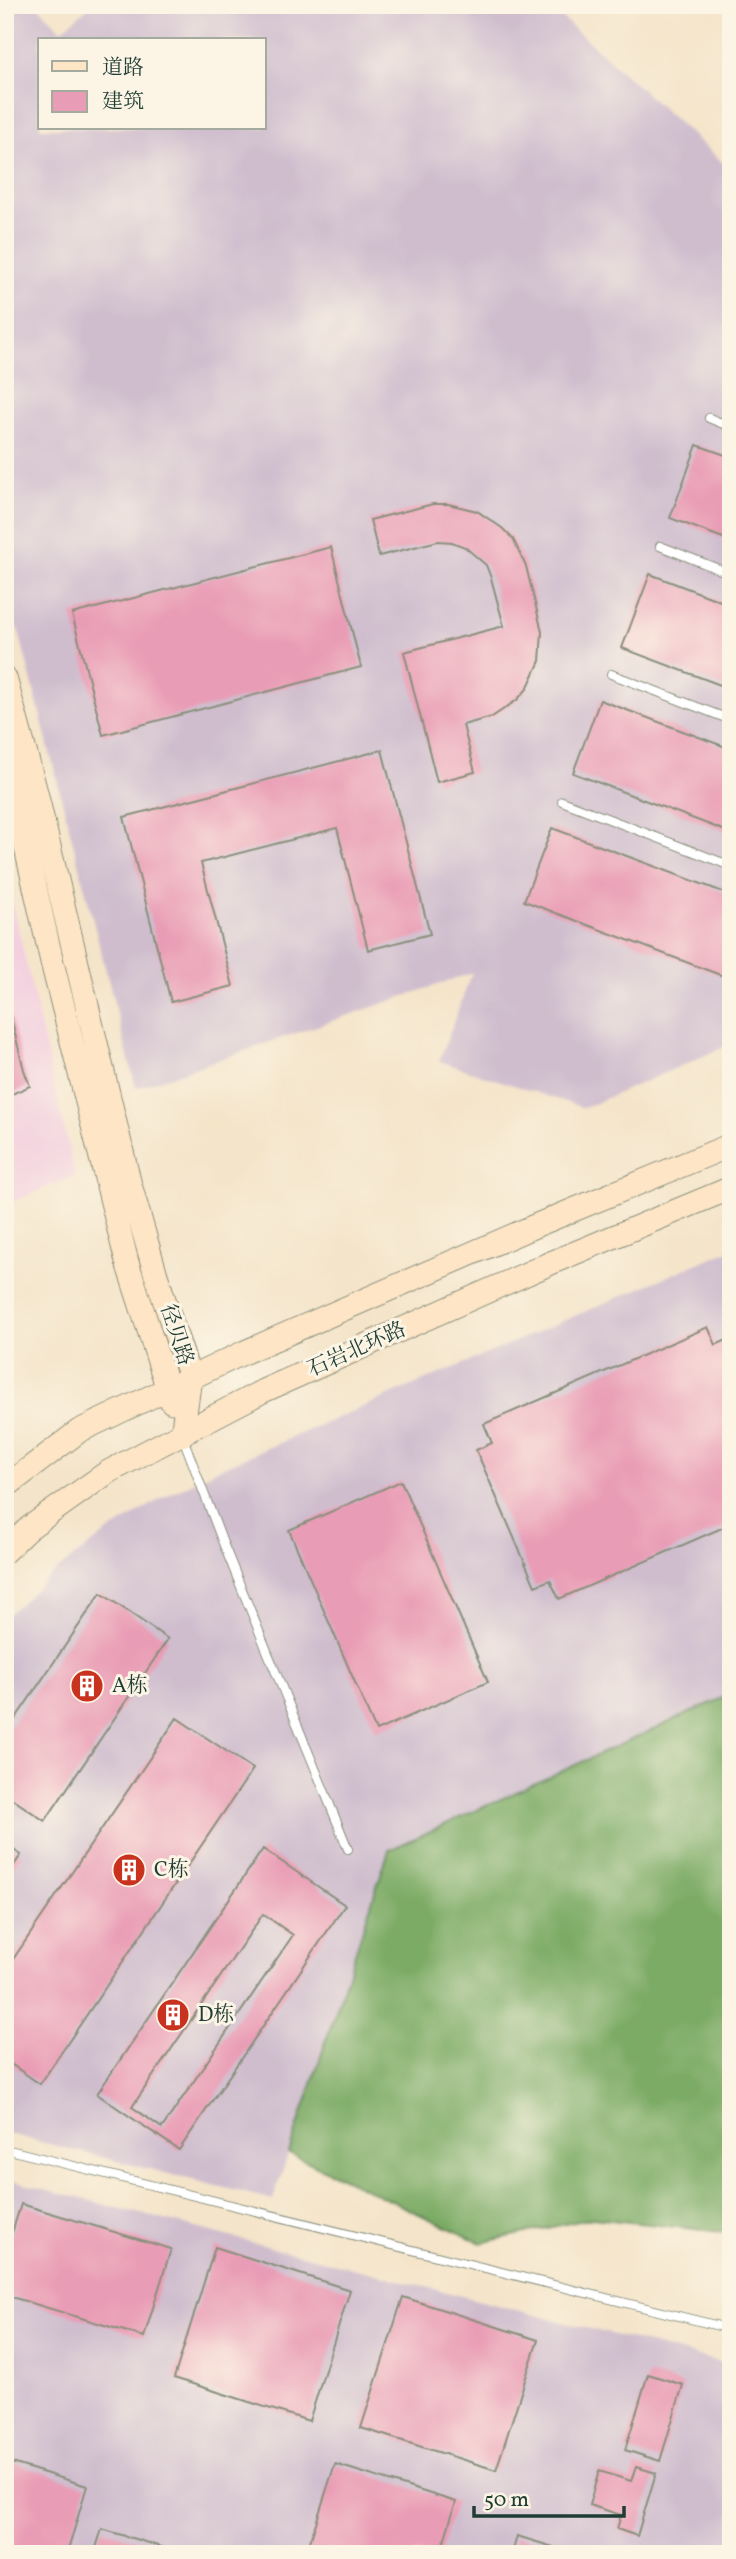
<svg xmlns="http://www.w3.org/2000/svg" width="736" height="2559" font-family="Vollkorn,'Noto Serif SC',serif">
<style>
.built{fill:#f3cfdf}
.industrial{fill:#cfbdce;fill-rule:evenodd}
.forest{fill:#7cab65;stroke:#4e744c;stroke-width:2}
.building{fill:#e99cb5;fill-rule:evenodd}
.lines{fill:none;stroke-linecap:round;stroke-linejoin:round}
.lane-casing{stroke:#8a907e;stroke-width:10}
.secondary-casing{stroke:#8a907e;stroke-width:25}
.lane{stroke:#fff;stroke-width:8}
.secondary{stroke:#fde5c5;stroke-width:23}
.labels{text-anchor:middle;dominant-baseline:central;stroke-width:6;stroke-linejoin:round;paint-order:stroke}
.street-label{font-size:21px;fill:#1f3d34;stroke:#fcf5e5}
.poi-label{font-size:21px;fill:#1f3d34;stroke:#fcf5e5;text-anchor:start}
</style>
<rect width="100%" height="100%" fill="#fcf5e5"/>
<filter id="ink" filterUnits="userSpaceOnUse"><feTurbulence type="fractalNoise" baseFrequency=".0143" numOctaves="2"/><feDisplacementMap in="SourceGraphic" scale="14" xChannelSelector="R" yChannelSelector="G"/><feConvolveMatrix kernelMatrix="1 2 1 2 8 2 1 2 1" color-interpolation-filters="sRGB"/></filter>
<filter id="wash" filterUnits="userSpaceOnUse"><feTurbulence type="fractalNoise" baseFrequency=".00686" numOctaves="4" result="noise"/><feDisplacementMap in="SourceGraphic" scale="28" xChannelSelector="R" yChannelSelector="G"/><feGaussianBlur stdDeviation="1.57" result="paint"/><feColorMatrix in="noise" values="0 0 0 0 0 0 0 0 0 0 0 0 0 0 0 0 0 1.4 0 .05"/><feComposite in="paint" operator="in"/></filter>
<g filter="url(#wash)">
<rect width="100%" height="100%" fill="#f4e4c9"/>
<path class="built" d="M 5,871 L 75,1176 L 5,1205 Z"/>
<path class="industrial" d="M 13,5 L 37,5 L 62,30 L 91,5 L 548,5 L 731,170 L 731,1044 L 584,1108 L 439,1061 L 472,973 L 136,1088 L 19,632 L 5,604 L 5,12 ZM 40,40 L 264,40 L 264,128 L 40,128 Z
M 731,1249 L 731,1694 L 389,1850 L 273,2200 L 5,2133 L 5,1617 L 57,1570 L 108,1532 L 162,1498 L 218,1469 Z
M 5,2179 L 731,2365 L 731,2554 L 5,2554 Z"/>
<path class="forest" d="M 731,1694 L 731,2233 L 592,2218 L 481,2243 L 289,2153 L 389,1850 Z"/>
<g id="blocks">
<path class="building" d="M 697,445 L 731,457 L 731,541 L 670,518 Z
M 433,504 L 448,504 L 477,511 L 502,528 L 513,539 L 526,566 L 542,632 L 540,661 L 527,689 L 517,700 L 492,717 L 463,725 L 475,772 L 437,782 L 404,652 L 504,626 L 491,578 L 486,565 L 465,547 L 452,542 L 438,541 L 379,556 L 370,520 Z
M 331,547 L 361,667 L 103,735 L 72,614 Z
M 650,574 L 731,605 L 731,689 L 622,648 Z
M 600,700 L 731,749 L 731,833 L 573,773 Z
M 382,750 L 430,934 L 368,950 L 337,828 L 201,863 L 233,986 L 171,1002 L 124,817 Z
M 552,828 L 731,895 L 731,979 L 524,901 Z
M 5,994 L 24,1070 L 30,1086 L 5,1097 Z
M 708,1327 L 716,1345 L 731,1338 L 731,1524 L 559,1599 L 550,1580 L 535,1586 L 476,1450 L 492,1443 L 484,1424 Z
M 401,1481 L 488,1682 L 376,1731 L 289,1530 Z
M 101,1593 L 168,1639 L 45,1821 L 5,1794 L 5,1734 Z
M 177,1718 L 253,1769 L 40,2084 L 5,2060 L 5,1971 Z
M 5,1844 L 21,1855 L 5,1878 Z
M 263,1849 L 345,1905 L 179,2150 L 97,2094 ZM 263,1914 L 293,1935 L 162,2128 L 132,2107 Z
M 21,2204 L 171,2249 L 144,2337 L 5,2295 L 5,2255 Z
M 215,2247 L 350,2290 L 309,2421 L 174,2378 Z
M 403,2297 L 538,2340 L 496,2470 L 361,2428 Z
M 648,2374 L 683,2385 L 660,2461 L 625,2450 Z
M 12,2463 L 87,2486 L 67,2554 L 5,2554 L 5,2484 Z
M 335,2464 L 456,2502 L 440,2554 L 306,2554 Z
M 636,2467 L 656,2473 L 637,2536 L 617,2529 L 621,2515 L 589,2505 L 599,2471 L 631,2481 Z
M 102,2529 L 181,2553 L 181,2554 L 94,2554 Z
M 517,2536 L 553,2547 L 551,2554 L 512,2554 Z"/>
</g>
</g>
<g filter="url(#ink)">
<use href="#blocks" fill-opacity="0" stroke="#8a907e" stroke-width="2"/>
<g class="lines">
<defs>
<path id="lane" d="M 709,418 L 731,427
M 660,546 L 731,574
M 611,674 L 731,720
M 562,801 L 731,866
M 183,1438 L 223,1543 L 348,1849
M 5,2149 L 731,2329"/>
<path id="secondary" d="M 5,678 L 36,792 L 129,1181 L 156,1275 L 190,1378 L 182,1435
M 5,756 L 52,962 L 127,1262 L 172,1402
M 5,1487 L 79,1431 L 245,1352 L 537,1225 L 731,1145
M 5,1551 L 29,1528 L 108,1472 L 263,1391 L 553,1262 L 731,1188"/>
</defs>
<use href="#lane" class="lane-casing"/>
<use href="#secondary" class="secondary-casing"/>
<use href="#lane" class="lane"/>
<use href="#secondary" class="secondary"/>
</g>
</g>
<defs>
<symbol id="building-disc" viewBox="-11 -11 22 22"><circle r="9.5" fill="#c8321e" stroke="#fcf5e5"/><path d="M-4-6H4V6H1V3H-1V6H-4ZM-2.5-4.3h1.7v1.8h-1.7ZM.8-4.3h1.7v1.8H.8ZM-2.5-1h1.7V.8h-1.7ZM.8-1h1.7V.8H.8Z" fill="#fff"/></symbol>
</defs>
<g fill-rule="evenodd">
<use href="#building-disc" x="68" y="1667" width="38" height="38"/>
<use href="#building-disc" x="110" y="1851" width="38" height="38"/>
<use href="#building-disc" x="154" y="1996" width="38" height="38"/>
</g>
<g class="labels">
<g class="street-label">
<text transform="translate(176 1335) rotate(72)">径贝路</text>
<text transform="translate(357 1350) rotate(-24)">石岩北环路</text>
</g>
<g class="poi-label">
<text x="112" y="1686">A栋</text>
<text x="154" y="1870">C栋</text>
<text x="198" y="2015">D栋</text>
</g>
</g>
<rect width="736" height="2559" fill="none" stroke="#fcf5e5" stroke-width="28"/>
<rect x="38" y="38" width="228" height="91" fill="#fcf5e5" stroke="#a4ab9e" stroke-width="2"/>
<rect x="52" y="61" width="35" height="10" fill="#fde5c5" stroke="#a4ab9e" stroke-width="2"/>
<text x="102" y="74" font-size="21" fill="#1f3d34">道路</text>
<rect x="52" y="91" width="35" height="21" fill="#e99cb5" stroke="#a4ab9e" stroke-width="2"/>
<text x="102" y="108" font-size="21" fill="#1f3d34">建筑</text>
<path d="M474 2506v10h150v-10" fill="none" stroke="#1f3d34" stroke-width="3.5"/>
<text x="484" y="2506" font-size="21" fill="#1f3d34" stroke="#fcf5e5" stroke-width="5" paint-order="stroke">50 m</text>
</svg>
